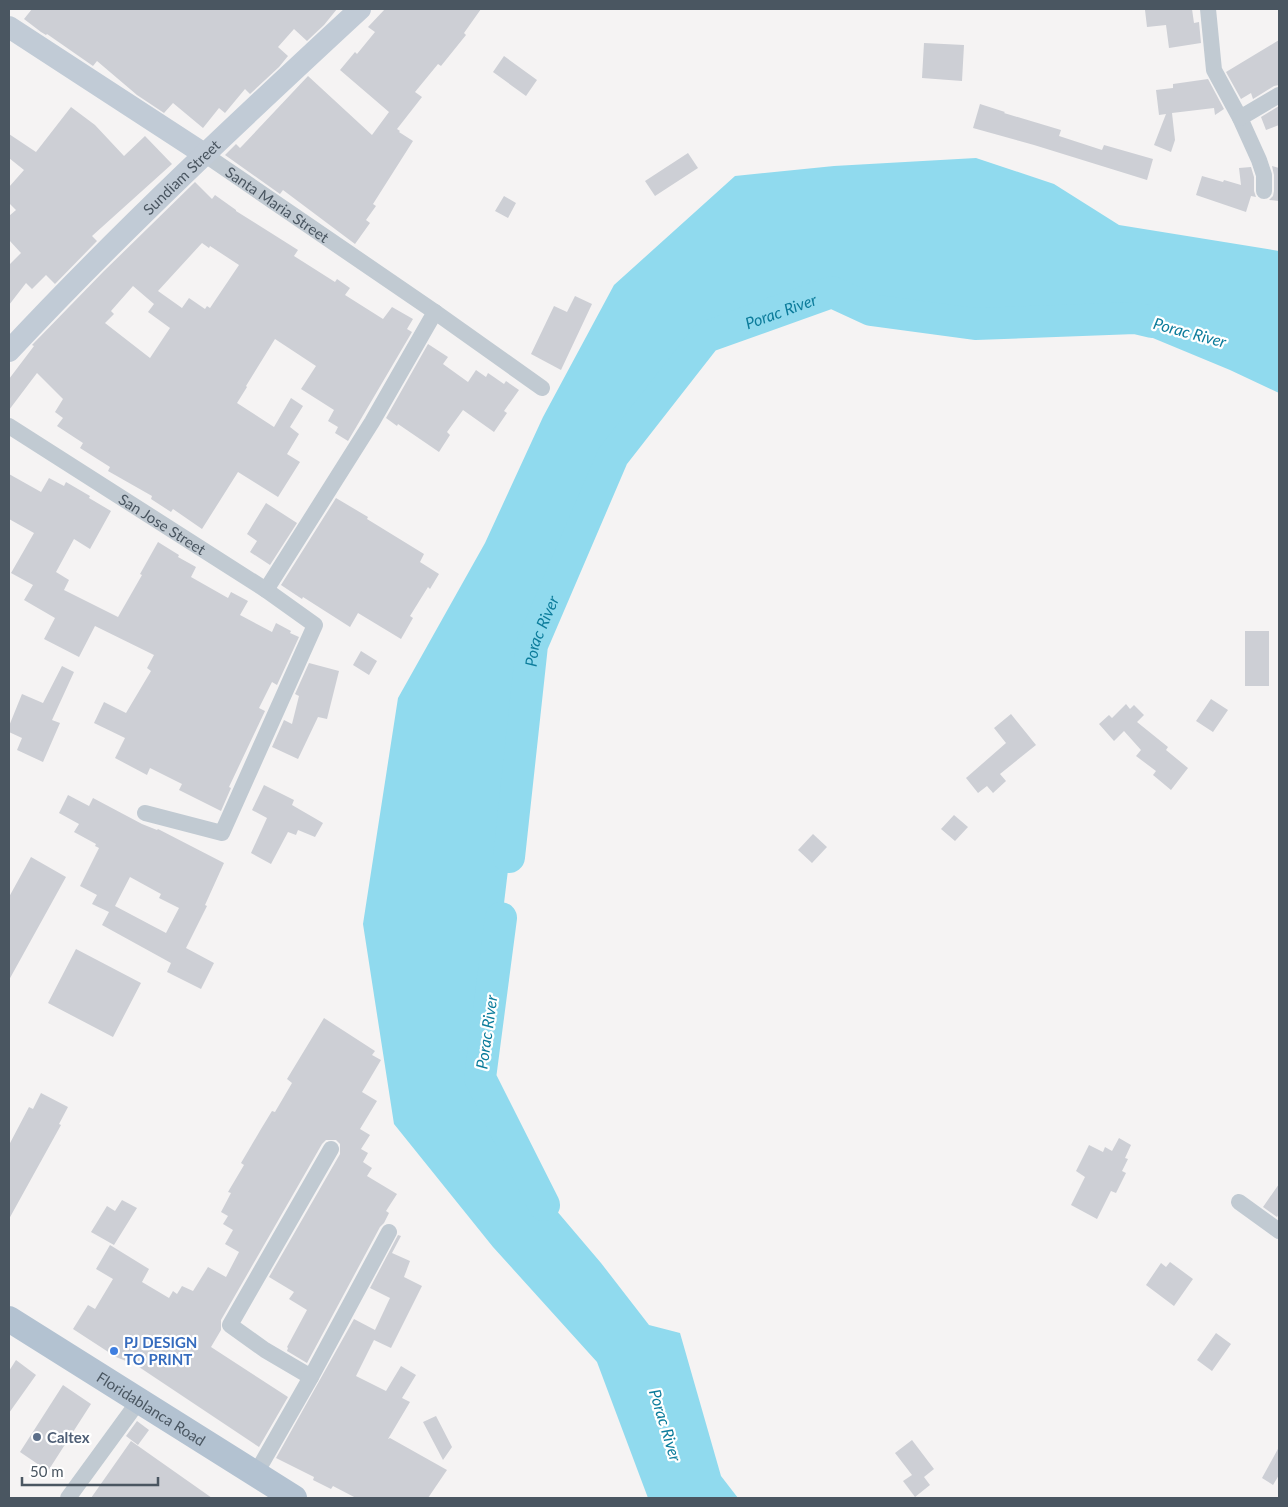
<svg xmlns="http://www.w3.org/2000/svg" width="1288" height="1507" font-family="Lato,sans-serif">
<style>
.water{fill:#90daee}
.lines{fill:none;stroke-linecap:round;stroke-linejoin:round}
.river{stroke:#90daee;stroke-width:32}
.building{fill:#cdcfd5;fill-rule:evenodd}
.street{stroke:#c1cad2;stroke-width:16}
.secondary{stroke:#c1cbd6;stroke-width:22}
.primary{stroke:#b3c2d1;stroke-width:26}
.shop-dot{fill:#3f7fe0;stroke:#fff;stroke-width:2}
.service-dot{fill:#5c6f8a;stroke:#fff;stroke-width:2}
.labels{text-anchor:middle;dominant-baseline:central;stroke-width:4.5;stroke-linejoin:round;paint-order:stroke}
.street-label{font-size:15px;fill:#4a5661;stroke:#fff}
.shop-label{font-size:15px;font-weight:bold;fill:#366cbe;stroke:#fff;text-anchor:start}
.service-label{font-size:15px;font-weight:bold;fill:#4e5e75;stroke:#fff;text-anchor:start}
.water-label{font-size:16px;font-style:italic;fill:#0c7c9b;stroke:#fff}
</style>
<rect width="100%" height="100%" fill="#f5f3f3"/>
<path class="water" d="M 976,158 L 1054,184 L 1119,225 L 1279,251 L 1279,393 L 1230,370 L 1107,319 L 975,324 L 832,292 L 744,311 L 665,365 L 570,533 L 517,688 L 514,820 L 502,920 L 481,1050 L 499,1129 L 550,1203 L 601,1263 L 649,1325 L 680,1333 L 721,1476 L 738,1498 L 648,1498 L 597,1362 L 493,1247 L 394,1124 L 363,924 L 398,698 L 485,543 L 543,417 L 614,285 L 735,176 L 834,166 Z"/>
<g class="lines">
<g class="river">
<path id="s1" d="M 509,857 L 532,645 L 613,456 L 706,337 L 832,292 L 871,310 L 975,324 L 1135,318 L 1152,322"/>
<path d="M 501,918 L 480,1078 L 544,1205"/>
</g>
</g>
<path class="building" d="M 32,9 L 337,9 L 324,25 L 307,41 L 294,29 L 278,47 L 288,56 L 279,67 L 250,94 L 245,89 L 225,113 L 219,108 L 203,128 L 173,103 L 164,113 L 137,95 L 97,61 L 93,66 L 47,34 L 46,35 L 41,32 L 24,19 Z
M 385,9 L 481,9 L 464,33 L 466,35 L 441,66 L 438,64 L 415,92 L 422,97 L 397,129 L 400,131 L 399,132 L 413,141 L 373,204 L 376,206 L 366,220 L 370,223 L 355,244 L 283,190 L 280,194 L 225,155 L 236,144 L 240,148 L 243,145 L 308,76 L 372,135 L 389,112 L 340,70 L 355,52 L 357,54 L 375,32 L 368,27 Z
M 1156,9 L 1192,9 L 1194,23 L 1199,22 L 1201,43 L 1169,48 L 1166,25 L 1147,27 L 1145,10 Z
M 1279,40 L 1279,85 L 1274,86 L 1253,99 L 1251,93 L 1241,99 L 1226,72 Z
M 924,43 L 964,45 L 962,81 L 922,78 Z
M 504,56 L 537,80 L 526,96 L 493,72 Z
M 1208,79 L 1224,109 L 1215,115 L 1214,108 L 1172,113 L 1175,140 L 1171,152 L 1154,145 L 1166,114 L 1159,115 L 1156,90 L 1173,88 L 1173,84 Z
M 980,104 L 1005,112 L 1004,113 L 1061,130 L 1059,136 L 1102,150 L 1104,145 L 1153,159 L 1147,180 L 1034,145 L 973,128 Z
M 1279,106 L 1279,125 L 1266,130 L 1261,117 Z
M 71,107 L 95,125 L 124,156 L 145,136 L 172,164 L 92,236 L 97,241 L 55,284 L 46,275 L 32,289 L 26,283 L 9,305 L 9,265 L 21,253 L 9,240 L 9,216 L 16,210 L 9,203 L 9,187 L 24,170 L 9,158 L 9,134 L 36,152 Z
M 688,153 L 698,168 L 655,196 L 645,181 Z
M 1272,166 L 1279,168 L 1279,201 L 1269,200 L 1273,196 L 1274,191 L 1274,175 Z
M 1251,167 L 1254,177 L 1254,191 L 1256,197 L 1251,196 L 1246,212 L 1196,195 L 1202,176 L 1223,182 L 1224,180 L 1241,185 L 1239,168 Z
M 195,182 L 212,199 L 215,195 L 236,210 L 236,211 L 298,250 L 294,256 L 335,282 L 337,279 L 350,288 L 345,295 L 383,319 L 392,307 L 413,319 L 407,329 L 412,332 L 348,441 L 335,433 L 338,427 L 328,421 L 334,410 L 301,389 L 316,366 L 275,339 L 246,386 L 247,387 L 237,403 L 274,427 L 291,398 L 303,406 L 290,427 L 299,434 L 287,454 L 300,462 L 278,497 L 238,472 L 202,529 L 173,509 L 171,512 L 151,499 L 152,496 L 108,471 L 110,467 L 80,448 L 83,443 L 57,426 L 63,418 L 55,412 L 63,399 L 37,373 L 9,410 L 9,379 L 34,346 L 32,345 L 103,272 ZM 202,243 L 209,248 L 210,246 L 239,265 L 210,308 L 207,306 L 205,309 L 189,298 L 182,308 L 158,291 ZM 133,286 L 154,304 L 148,312 L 170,328 L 150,358 L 105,323 L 114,314 L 111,311 Z
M 504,196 L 516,203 L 508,218 L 495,211 Z
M 575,296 L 592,304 L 561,370 L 531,354 L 554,306 L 567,312 Z
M 428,344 L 448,357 L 443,364 L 468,382 L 476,370 L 486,377 L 488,373 L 504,384 L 506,381 L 519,390 L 504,411 L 507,413 L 494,432 L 463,410 L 447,432 L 450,435 L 439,452 L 398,424 L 397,426 L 386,418 Z
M 9,474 L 41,492 L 49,478 L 64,486 L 66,482 L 90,496 L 89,498 L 111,511 L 90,549 L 74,539 L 56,572 L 69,580 L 64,590 L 118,617 L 142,575 L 140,574 L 158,542 L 179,555 L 178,557 L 196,567 L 191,577 L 228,598 L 231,592 L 248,601 L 240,615 L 272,632 L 276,623 L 291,631 L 290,633 L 299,637 L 277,685 L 272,682 L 259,708 L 265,711 L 229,787 L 231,788 L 221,811 L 179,790 L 182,784 L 150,768 L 147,775 L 115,758 L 125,738 L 94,723 L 104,702 L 126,713 L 151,671 L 147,668 L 154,655 L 95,626 L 79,657 L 44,639 L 55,618 L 24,600 L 33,585 L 11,573 L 34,533 L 9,519 Z
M 336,498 L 368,517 L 367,519 L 424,554 L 420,562 L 439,574 L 430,589 L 428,587 L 410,616 L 413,618 L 401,639 L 358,613 L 350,627 L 303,597 L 302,599 L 281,585 Z
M 266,503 L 297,523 L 270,565 L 250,552 L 257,541 L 247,534 Z
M 1245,631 L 1269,631 L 1269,686 L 1245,686 Z
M 361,651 L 377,661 L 369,675 L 353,665 Z
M 309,663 L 339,671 L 327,719 L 318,717 L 298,759 L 272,747 L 284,720 L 292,724 L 299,696 L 295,694 Z
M 62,666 L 74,672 L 52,720 L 60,723 L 43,762 L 17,750 L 22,738 L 9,732 L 9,726 L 22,694 L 43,703 Z
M 1211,699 L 1228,710 L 1213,732 L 1196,721 Z
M 1126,704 L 1130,709 L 1134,705 L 1144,715 L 1137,722 L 1168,747 L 1166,750 L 1188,768 L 1171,790 L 1153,775 L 1156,771 L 1136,756 L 1141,750 L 1124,731 L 1114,741 L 1099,724 L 1109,715 L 1112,718 Z
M 1011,714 L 1036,745 L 1000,774 L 1006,781 L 993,793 L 987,786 L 978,793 L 966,778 L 1006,743 L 994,728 Z
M 264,785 L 294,800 L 292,805 L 323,823 L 315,837 L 298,830 L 296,835 L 288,832 L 271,864 L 251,853 L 267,818 L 252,810 Z
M 68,795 L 89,806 L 93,798 L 142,824 L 157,830 L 158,829 L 224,863 L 205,905 L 207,906 L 186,948 L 214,963 L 201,989 L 167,972 L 171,963 L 102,925 L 109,912 L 92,904 L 97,895 L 80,886 L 99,848 L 95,846 L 96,844 L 74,832 L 79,824 L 59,813 ZM 130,877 L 161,894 L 159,898 L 179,908 L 166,933 L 115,906 Z
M 954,815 L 968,827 L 955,841 L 941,829 Z
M 813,834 L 827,847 L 812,863 L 798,850 Z
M 31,857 L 66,877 L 9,980 L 9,897 Z
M 76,949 L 141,983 L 113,1037 L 48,1003 Z
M 324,1018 L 375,1051 L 372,1055 L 381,1060 L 362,1092 L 377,1101 L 360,1129 L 370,1135 L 361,1149 L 368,1153 L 363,1162 L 372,1168 L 367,1176 L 397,1194 L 386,1211 L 389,1213 L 384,1223 L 380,1227 L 307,1363 L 287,1351 L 288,1348 L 287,1347 L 307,1310 L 289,1299 L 294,1292 L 269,1277 L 340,1154 L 340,1144 L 336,1140 L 326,1140 L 322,1144 L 221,1320 L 221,1330 L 211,1347 L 288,1397 L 259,1447 L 127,1359 L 126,1361 L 116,1357 L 73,1329 L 88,1305 L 95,1309 L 113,1279 L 96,1269 L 110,1245 L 149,1269 L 142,1282 L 169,1298 L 173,1291 L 177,1294 L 182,1286 L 193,1291 L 208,1267 L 226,1277 L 239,1252 L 225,1244 L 233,1230 L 223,1224 L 228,1216 L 221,1212 L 231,1193 L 228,1192 L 244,1165 L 241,1163 L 261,1129 L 272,1111 L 275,1112 L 292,1083 L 287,1079 Z
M 41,1093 L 68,1107 L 59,1124 L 61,1125 L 9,1219 L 9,1145 L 29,1107 L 33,1109 Z
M 1119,1138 L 1131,1145 L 1125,1158 L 1128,1159 L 1122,1171 L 1126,1173 L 1116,1193 L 1111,1191 L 1097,1219 L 1071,1205 L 1085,1177 L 1076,1171 L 1089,1145 L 1103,1152 L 1105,1147 L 1112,1151 Z
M 1279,1184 L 1279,1214 L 1277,1217 L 1263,1207 Z
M 122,1200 L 137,1208 L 114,1245 L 91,1232 L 107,1206 L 115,1211 Z
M 398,1235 L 401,1236 L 392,1253 L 410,1261 L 404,1277 L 422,1286 L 391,1348 L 374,1340 L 356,1376 L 386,1391 L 401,1366 L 416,1375 L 402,1398 L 410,1402 L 388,1439 L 390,1438 L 447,1470 L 428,1498 L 356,1498 L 333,1486 L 331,1489 L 313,1480 L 314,1477 L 276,1458 L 354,1319 L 375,1330 L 390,1298 L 370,1288 Z
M 1170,1262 L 1193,1279 L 1174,1306 L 1146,1285 L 1161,1263 L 1166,1267 Z
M 1216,1333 L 1231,1344 L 1212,1371 L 1197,1360 Z
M 16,1360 L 36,1375 L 9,1413 L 9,1371 Z
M 63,1385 L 91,1404 L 48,1471 L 20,1452 Z
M 436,1416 L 452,1447 L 443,1460 L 423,1422 Z
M 137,1421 L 149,1430 L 138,1445 L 126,1436 Z
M 912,1440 L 934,1469 L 924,1477 L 930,1485 L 915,1497 L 903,1481 L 912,1475 L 895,1453 Z
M 131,1441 L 212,1498 L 91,1498 Z
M 1279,1447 L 1279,1475 L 1273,1485 L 1262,1478 Z"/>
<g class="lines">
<g class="street">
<path d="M 1208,9 L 1214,70 L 1240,118 L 1259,160 L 1264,175 L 1264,191"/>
<path d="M 1240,118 L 1279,95"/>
<path id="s2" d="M 204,154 L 435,312 L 542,388"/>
<path id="s3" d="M 9,426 L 266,590 L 315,625 L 222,833 L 145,813"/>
<path d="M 266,590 L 372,422 L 435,312"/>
<path d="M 1239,1202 L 1279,1231"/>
<path d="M 311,1377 L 265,1350 L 230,1325 L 331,1149"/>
<path d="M 255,1475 L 311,1377 L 389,1232"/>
<path d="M 68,1498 L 138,1402"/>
</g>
<g class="secondary">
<path d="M 9,27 L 204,154"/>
<path id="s4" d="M 9,351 C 120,232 240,120 360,9"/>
</g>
<path class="primary" id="s5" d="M 9,1319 L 294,1498"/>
</g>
<circle class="shop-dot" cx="114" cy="1351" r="5"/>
<circle class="service-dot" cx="37" cy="1437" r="5"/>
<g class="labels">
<g class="street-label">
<text stroke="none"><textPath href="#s4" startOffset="245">Sundiam Street</textPath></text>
<text stroke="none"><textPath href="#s2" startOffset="89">Santa Maria Street</textPath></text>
<text stroke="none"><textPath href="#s3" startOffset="182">San Jose Street</textPath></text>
<text stroke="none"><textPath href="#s5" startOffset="168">Floridablanca Road</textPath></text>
</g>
<g class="shop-label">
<text x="124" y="1342">PJ DESIGN<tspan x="124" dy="17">TO PRINT</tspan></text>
</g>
<g class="service-label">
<text x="47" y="1437">Caltex</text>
</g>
<g class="water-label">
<text stroke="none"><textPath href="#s1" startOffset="649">Porac River</textPath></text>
<text transform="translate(1190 332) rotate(15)">Porac River</text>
<text stroke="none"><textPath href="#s1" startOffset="229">Porac River</textPath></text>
<text transform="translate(486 1032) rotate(-82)">Porac River</text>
<text transform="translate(666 1425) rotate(73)">Porac River</text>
</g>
</g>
<rect width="1288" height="1507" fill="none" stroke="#4a5661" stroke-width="20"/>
<path d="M22 1477v8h136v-8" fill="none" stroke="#4a5661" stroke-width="2.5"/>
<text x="30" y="1477" font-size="15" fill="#4a5661" stroke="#ffffff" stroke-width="4" paint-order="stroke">50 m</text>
</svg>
